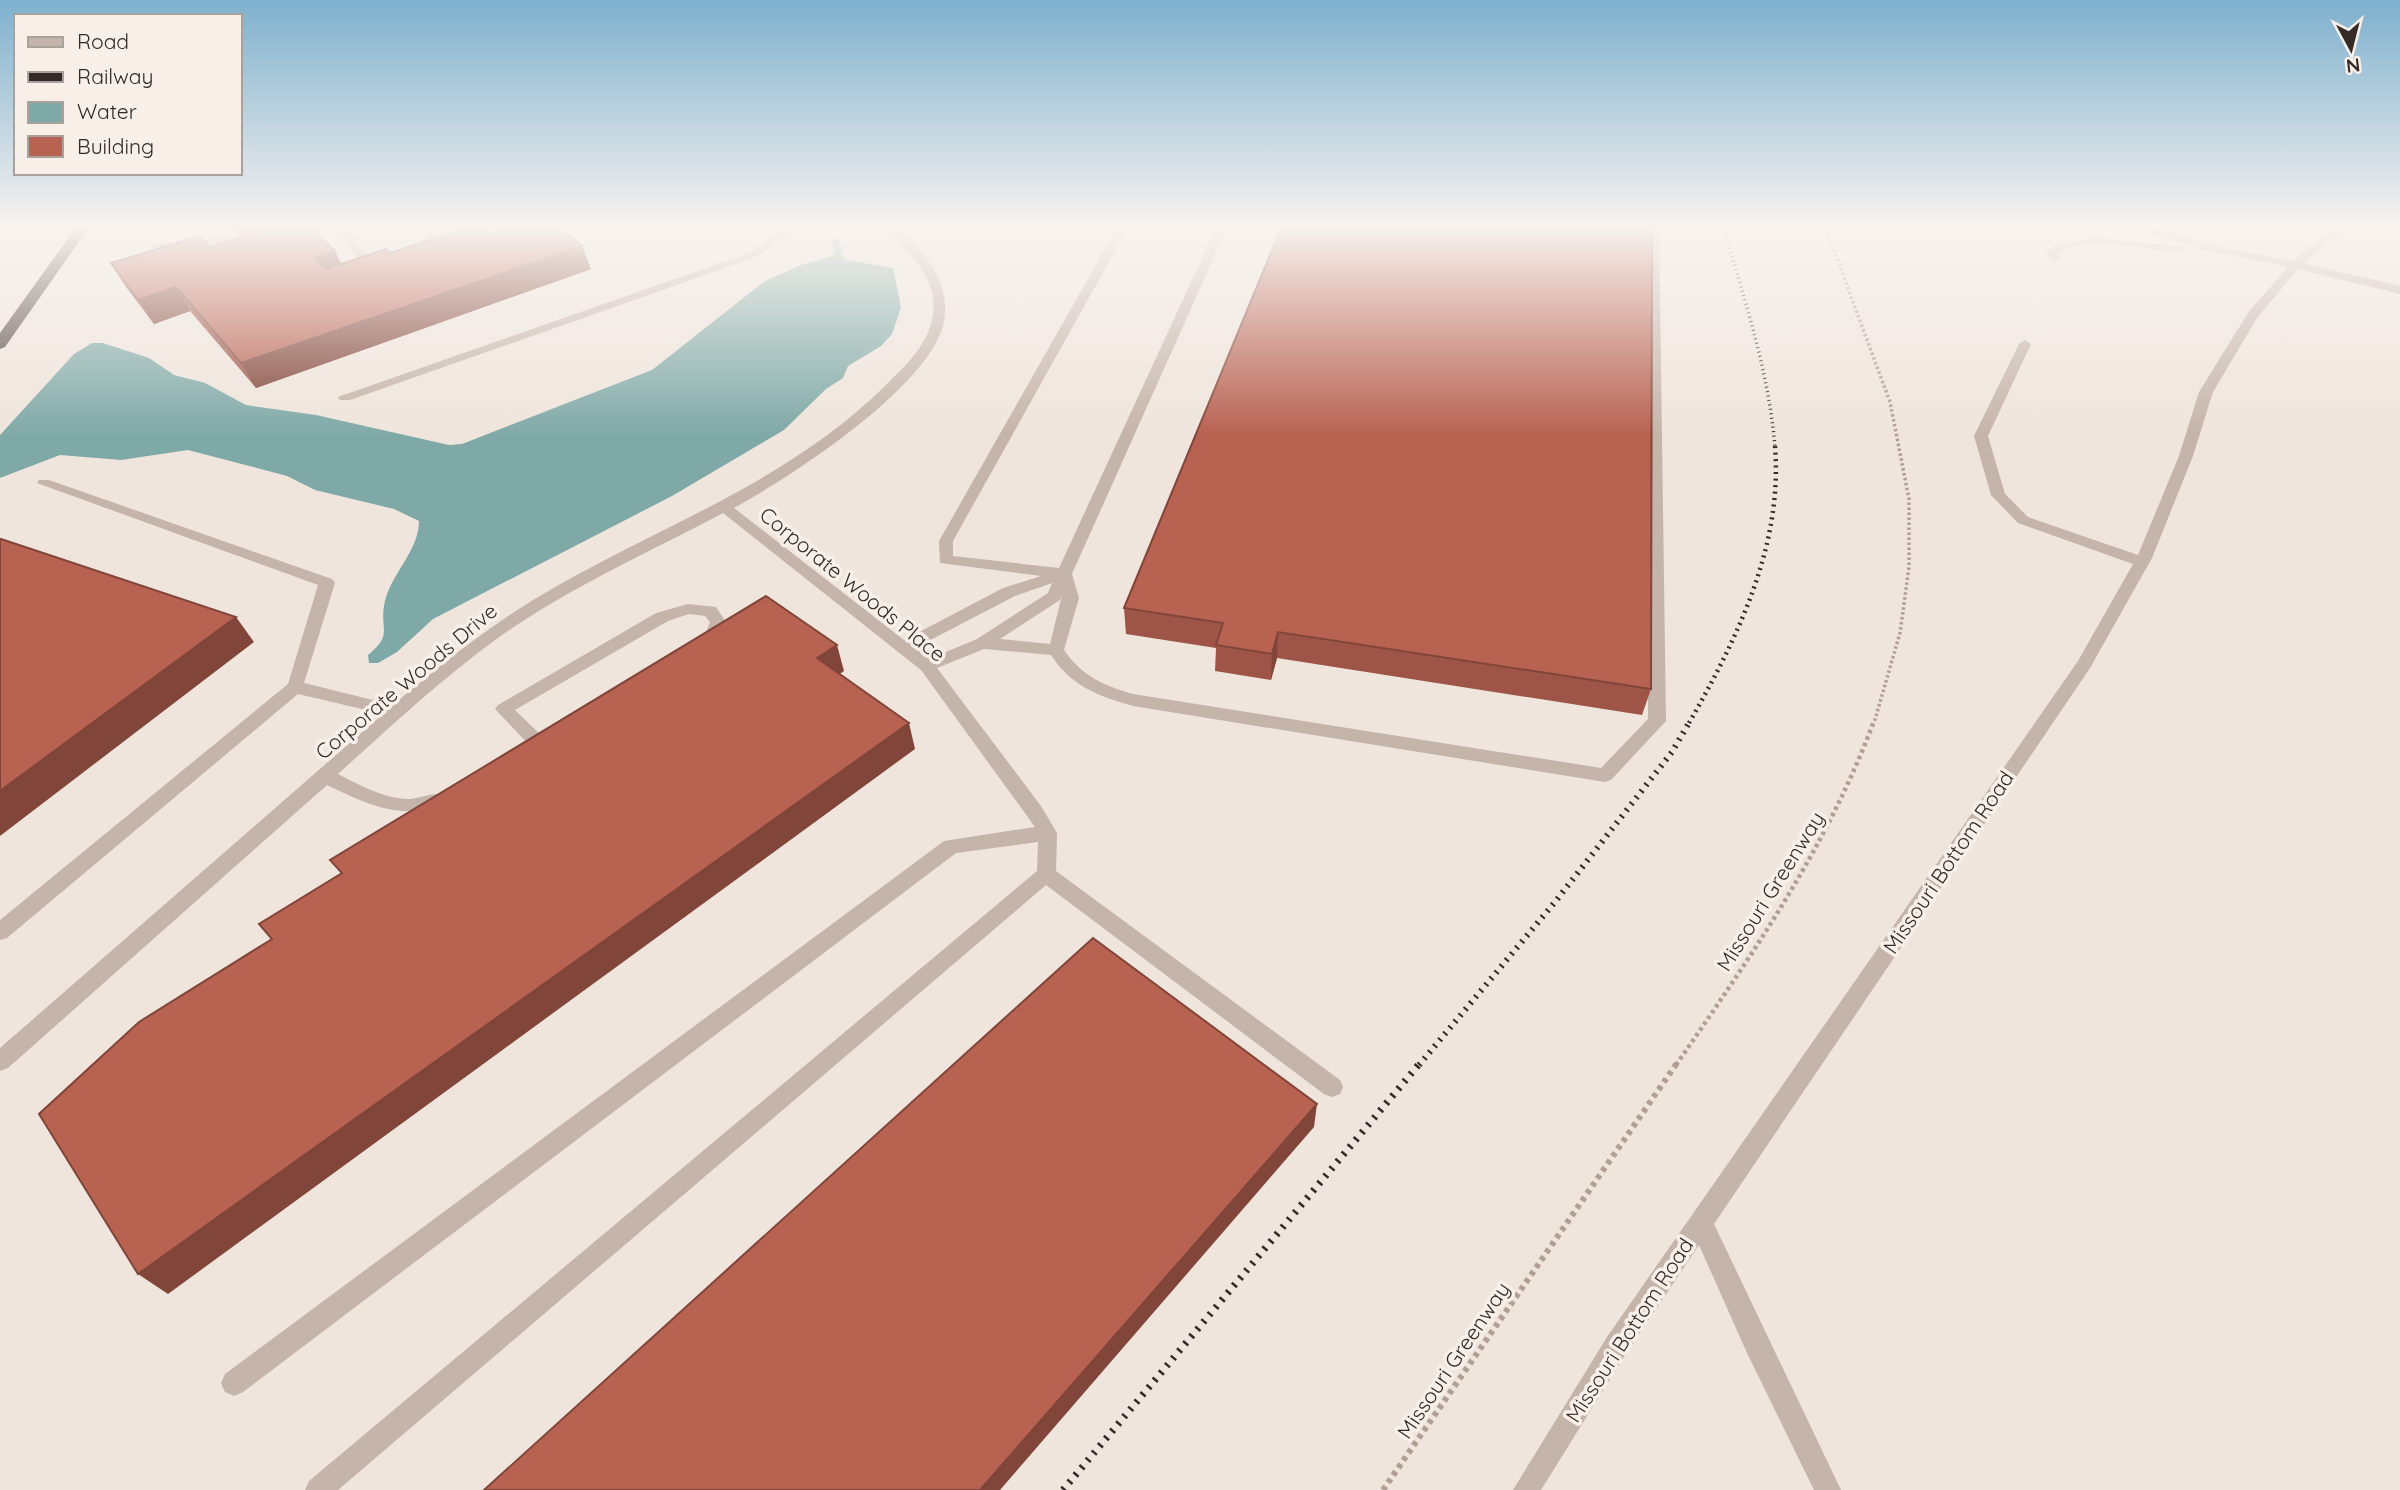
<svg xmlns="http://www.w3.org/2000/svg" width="2400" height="1490" font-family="Quicksand,sans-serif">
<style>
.water{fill:#7fa9a7}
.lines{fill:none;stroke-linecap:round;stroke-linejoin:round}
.path-far2{stroke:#b19e94;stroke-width:3.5;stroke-dasharray:2.5 2.5;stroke-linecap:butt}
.path-far1{stroke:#b19e94;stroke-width:4.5;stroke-dasharray:3.5 3.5;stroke-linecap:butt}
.path{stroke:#b19e94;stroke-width:6;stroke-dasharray:4.5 4.5;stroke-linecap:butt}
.minor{fill:#c5b4aa;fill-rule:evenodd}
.highway{fill:#544541;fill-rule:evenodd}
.rail-far3{stroke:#342b28;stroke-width:3.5;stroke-dasharray:1 3.5;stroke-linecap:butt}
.rail-far2{stroke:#342b28;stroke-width:4.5;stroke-dasharray:2 4.5;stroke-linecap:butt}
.rail-far1{stroke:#342b28;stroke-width:6;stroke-dasharray:2 6;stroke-linecap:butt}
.rail{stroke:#342b28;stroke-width:7;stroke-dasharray:2.5 7;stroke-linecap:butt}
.wall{fill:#9e5447}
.shaded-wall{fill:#814539}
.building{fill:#b86252;stroke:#814539;stroke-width:2}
.labels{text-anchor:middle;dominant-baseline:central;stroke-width:7;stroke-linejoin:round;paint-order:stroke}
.street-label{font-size:21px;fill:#342b28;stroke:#f7efe8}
</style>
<rect width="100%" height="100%" fill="#efe5dc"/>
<path class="water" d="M 839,239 L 842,255 L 847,260 L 893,268 L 901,307 L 892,334 L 881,346 L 848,366 L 843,378 L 826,389 L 784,430 L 672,496 L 433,619 L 397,652 L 378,663 L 369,663 L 368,655 C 393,635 380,630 384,606 C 389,575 419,552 419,521 L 394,509 L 315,490 L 287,476 L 188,450 L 121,460 L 60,455 L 0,478 L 0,435 L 74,354 L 92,343 L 103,343 L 149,358 L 174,375 L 205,383 L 246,405 L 316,415 L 449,445 L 462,444 L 652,370 L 765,281 L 801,265 L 831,256 L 834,253 L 832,240 Z"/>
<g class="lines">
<path class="path-far2" d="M 1825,226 L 1890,402 L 1909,499 L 1909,567 L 1900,633 L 1874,723"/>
<path class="path-far1" d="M 1676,1065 C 1752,955 1827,847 1874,721"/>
<path class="path" d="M 1383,1490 L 1677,1063"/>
<path class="minor" d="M 321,226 L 362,226 L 348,230 L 372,263 L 380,261 L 386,264 L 365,269 L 338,231 L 291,236 L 285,233 L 291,230 Z
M 433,226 L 444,226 C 434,240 423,256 405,254 L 405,250 L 422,241 Z
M 785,226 L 798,226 L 762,254 L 734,265 L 350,400 L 340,400 L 338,397 L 726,261 L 754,250 Z
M 882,226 C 903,226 919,247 930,263 C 944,283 949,306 942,329 C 922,391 791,477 734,508 L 904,640 L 1003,588 L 1041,576 L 940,563 L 939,541 L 1118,226 L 1129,226 L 953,541 L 953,556 L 1059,568 L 1217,226 L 1228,226 L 1072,574 L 1079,598 L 1064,650 C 1081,675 1104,686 1133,694 L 1601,768 L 1648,719 L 1647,226 L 1659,226 L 1666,721 L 1611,780 L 1605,782 L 1133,706 C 1098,696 1071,686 1051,655 L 984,649 L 937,668 L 1041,806 L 1057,833 L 1056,871 L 1340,1080 L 1343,1087 L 1340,1094 L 1332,1097 L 1324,1094 L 1046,885 L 338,1490 L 305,1490 L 309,1481 L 1037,871 L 1038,842 L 956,853 L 243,1392 L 234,1396 L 225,1392 L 221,1383 L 225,1374 L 944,841 L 1035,827 L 921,670 L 723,513 C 646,554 566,589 495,640 C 439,681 389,728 338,774 C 360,785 382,798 407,799 C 420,799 434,791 445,795 L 448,800 L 445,805 C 398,820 369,805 327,785 L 8,1068 L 0,1071 L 0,1048 L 383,714 L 298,694 L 7,938 L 0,940 L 0,920 L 288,684 L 318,585 L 37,483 L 39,480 L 49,480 L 332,579 L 335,583 L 304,683 L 393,705 C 438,667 483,631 533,600 C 654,527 780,488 884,387 C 905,366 929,345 933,314 C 938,274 906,252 882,226 ZM 1052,583 L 1048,593 L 977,639 L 929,659 L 915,648 L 1015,596 ZM 1062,595 L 1050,644 L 1000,639 L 1060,600 Z
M 2130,226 L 2148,226 L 2210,245 L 2293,261 L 2336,226 L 2349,226 L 2303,263 L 2400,286 L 2400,294 L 2298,269 L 2257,318 L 2213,392 L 2193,456 L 2152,558 L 2090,668 L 1714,1224 L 1841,1490 L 1814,1490 L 1747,1353 L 1699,1245 L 1625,1355 L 1541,1490 L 1513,1490 L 1607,1337 L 2078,661 L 2133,564 L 2018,523 L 1991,495 L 1974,436 L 2019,344 L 2025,340 L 2031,344 L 1988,436 L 2005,494 L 2028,517 L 2138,555 L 2179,456 L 2199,392 L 2248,313 L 2288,267 L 2204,250 Z
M 259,234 L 265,237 L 263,239 L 157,250 L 151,247 L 157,244 Z
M 2095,238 L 2180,247 L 2186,250 L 2180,253 C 2143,250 2092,234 2057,254 L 2060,258 L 2054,261 L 2045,253 L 2058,244 Z
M 688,604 L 716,607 L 726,622 C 721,635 716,652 698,648 L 696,644 L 705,635 L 710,622 L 705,616 L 689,614 L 668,621 L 515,710 L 546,740 L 549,745 L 546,750 L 534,750 L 495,709 L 498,705 L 656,613 Z"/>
<path class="highway" d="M 77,226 L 90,226 L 5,347 L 0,349 L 0,333 Z"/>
<path class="rail-far3" d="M 1723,226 C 1744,299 1769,371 1775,448"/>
<path class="rail-far2" d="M 1689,723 C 1737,639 1783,546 1775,446"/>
<path class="rail-far1" d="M 1419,1065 L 1555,902 L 1672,752 L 1690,721"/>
<path class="rail" d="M 1063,1490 L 1420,1063"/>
</g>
<path class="wall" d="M 235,229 L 266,230 L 342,264 L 390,253 L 491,234 L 591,269 L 256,388 L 190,311 L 154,324 L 126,287 L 111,263 L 209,247 L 240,238 Z
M 1124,608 L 1651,689 L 1642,715 L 1277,658 L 1271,680 L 1215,671 L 1216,648 L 1126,634 Z"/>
<path class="shaded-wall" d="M 582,246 L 591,269 L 256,388 L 241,363 Z
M 335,251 L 347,275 L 327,281 L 315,258 Z
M 176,287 L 190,311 L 154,324 L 138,300 Z
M 236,617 L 254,642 L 0,836 L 0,791 Z
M 1278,632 L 1277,658 L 1271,680 L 1272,654 Z
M 837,645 L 844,671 L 825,684 L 817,658 Z
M 909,723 L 915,749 L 168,1294 L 138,1274 Z
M 1317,1104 L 1314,1127 L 1000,1490 L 980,1490 Z"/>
<path class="building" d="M 242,226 L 262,226 L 266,230 L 277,226 L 309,226 L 335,251 L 315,258 L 326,269 L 386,249 L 390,253 L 472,226 L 481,226 L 491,234 L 515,226 L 557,226 L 582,246 L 241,363 L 176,287 L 138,300 L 111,263 L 200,236 L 209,247 L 243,237 L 235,229 Z
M 1282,226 L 1652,226 L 1651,689 L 1278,632 L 1272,654 L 1216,645 L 1223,623 L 1124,608 Z
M 1,539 L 236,617 L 0,791 L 0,540 Z
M 766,596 L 837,645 L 817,658 L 909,723 L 138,1274 L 39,1114 L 139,1022 L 272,939 L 259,924 L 342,873 L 330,860 Z
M 1093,938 L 1317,1104 L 980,1490 L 484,1490 Z"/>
<linearGradient id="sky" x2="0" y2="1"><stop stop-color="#7eb0ce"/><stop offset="0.52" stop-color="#f8f3ef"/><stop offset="1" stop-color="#f8f3ef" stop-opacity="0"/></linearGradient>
<rect width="2400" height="435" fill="url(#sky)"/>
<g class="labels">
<g class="street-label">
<text transform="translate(853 584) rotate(39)">Corporate Woods Place</text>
<text transform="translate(406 681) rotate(-40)">Corporate Woods Drive</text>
<text transform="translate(1948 862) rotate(-56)">Missouri Bottom Road</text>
<text transform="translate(1770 891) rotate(-58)">Missouri Greenway</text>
<text transform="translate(1629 1330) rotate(-57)">Missouri Bottom Road</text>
<text transform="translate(1453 1360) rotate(-56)">Missouri Greenway</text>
</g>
</g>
<rect x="14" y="14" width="228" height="161" fill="#f7efe8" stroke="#a9a19b" stroke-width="2"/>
<rect x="28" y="37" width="35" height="10" fill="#c5b4aa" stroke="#a9a19b" stroke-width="2"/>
<text x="77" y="49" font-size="21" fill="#342b28">Road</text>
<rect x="28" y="72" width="35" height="10" fill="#342b28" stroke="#a9a19b" stroke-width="2"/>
<text x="77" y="84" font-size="21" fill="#342b28">Railway</text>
<rect x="28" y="102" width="35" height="21" fill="#7fa9a7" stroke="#a9a19b" stroke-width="2"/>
<text x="77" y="119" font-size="21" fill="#342b28">Water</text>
<rect x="28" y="136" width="35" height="21" fill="#b86252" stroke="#a9a19b" stroke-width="2"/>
<text x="77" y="154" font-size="21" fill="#342b28">Building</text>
<g transform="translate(2351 49) rotate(173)" stroke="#f7efe8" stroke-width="5" paint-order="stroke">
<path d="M0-5L12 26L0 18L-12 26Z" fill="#342b28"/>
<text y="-10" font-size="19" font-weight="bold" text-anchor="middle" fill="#342b28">N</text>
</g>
</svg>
